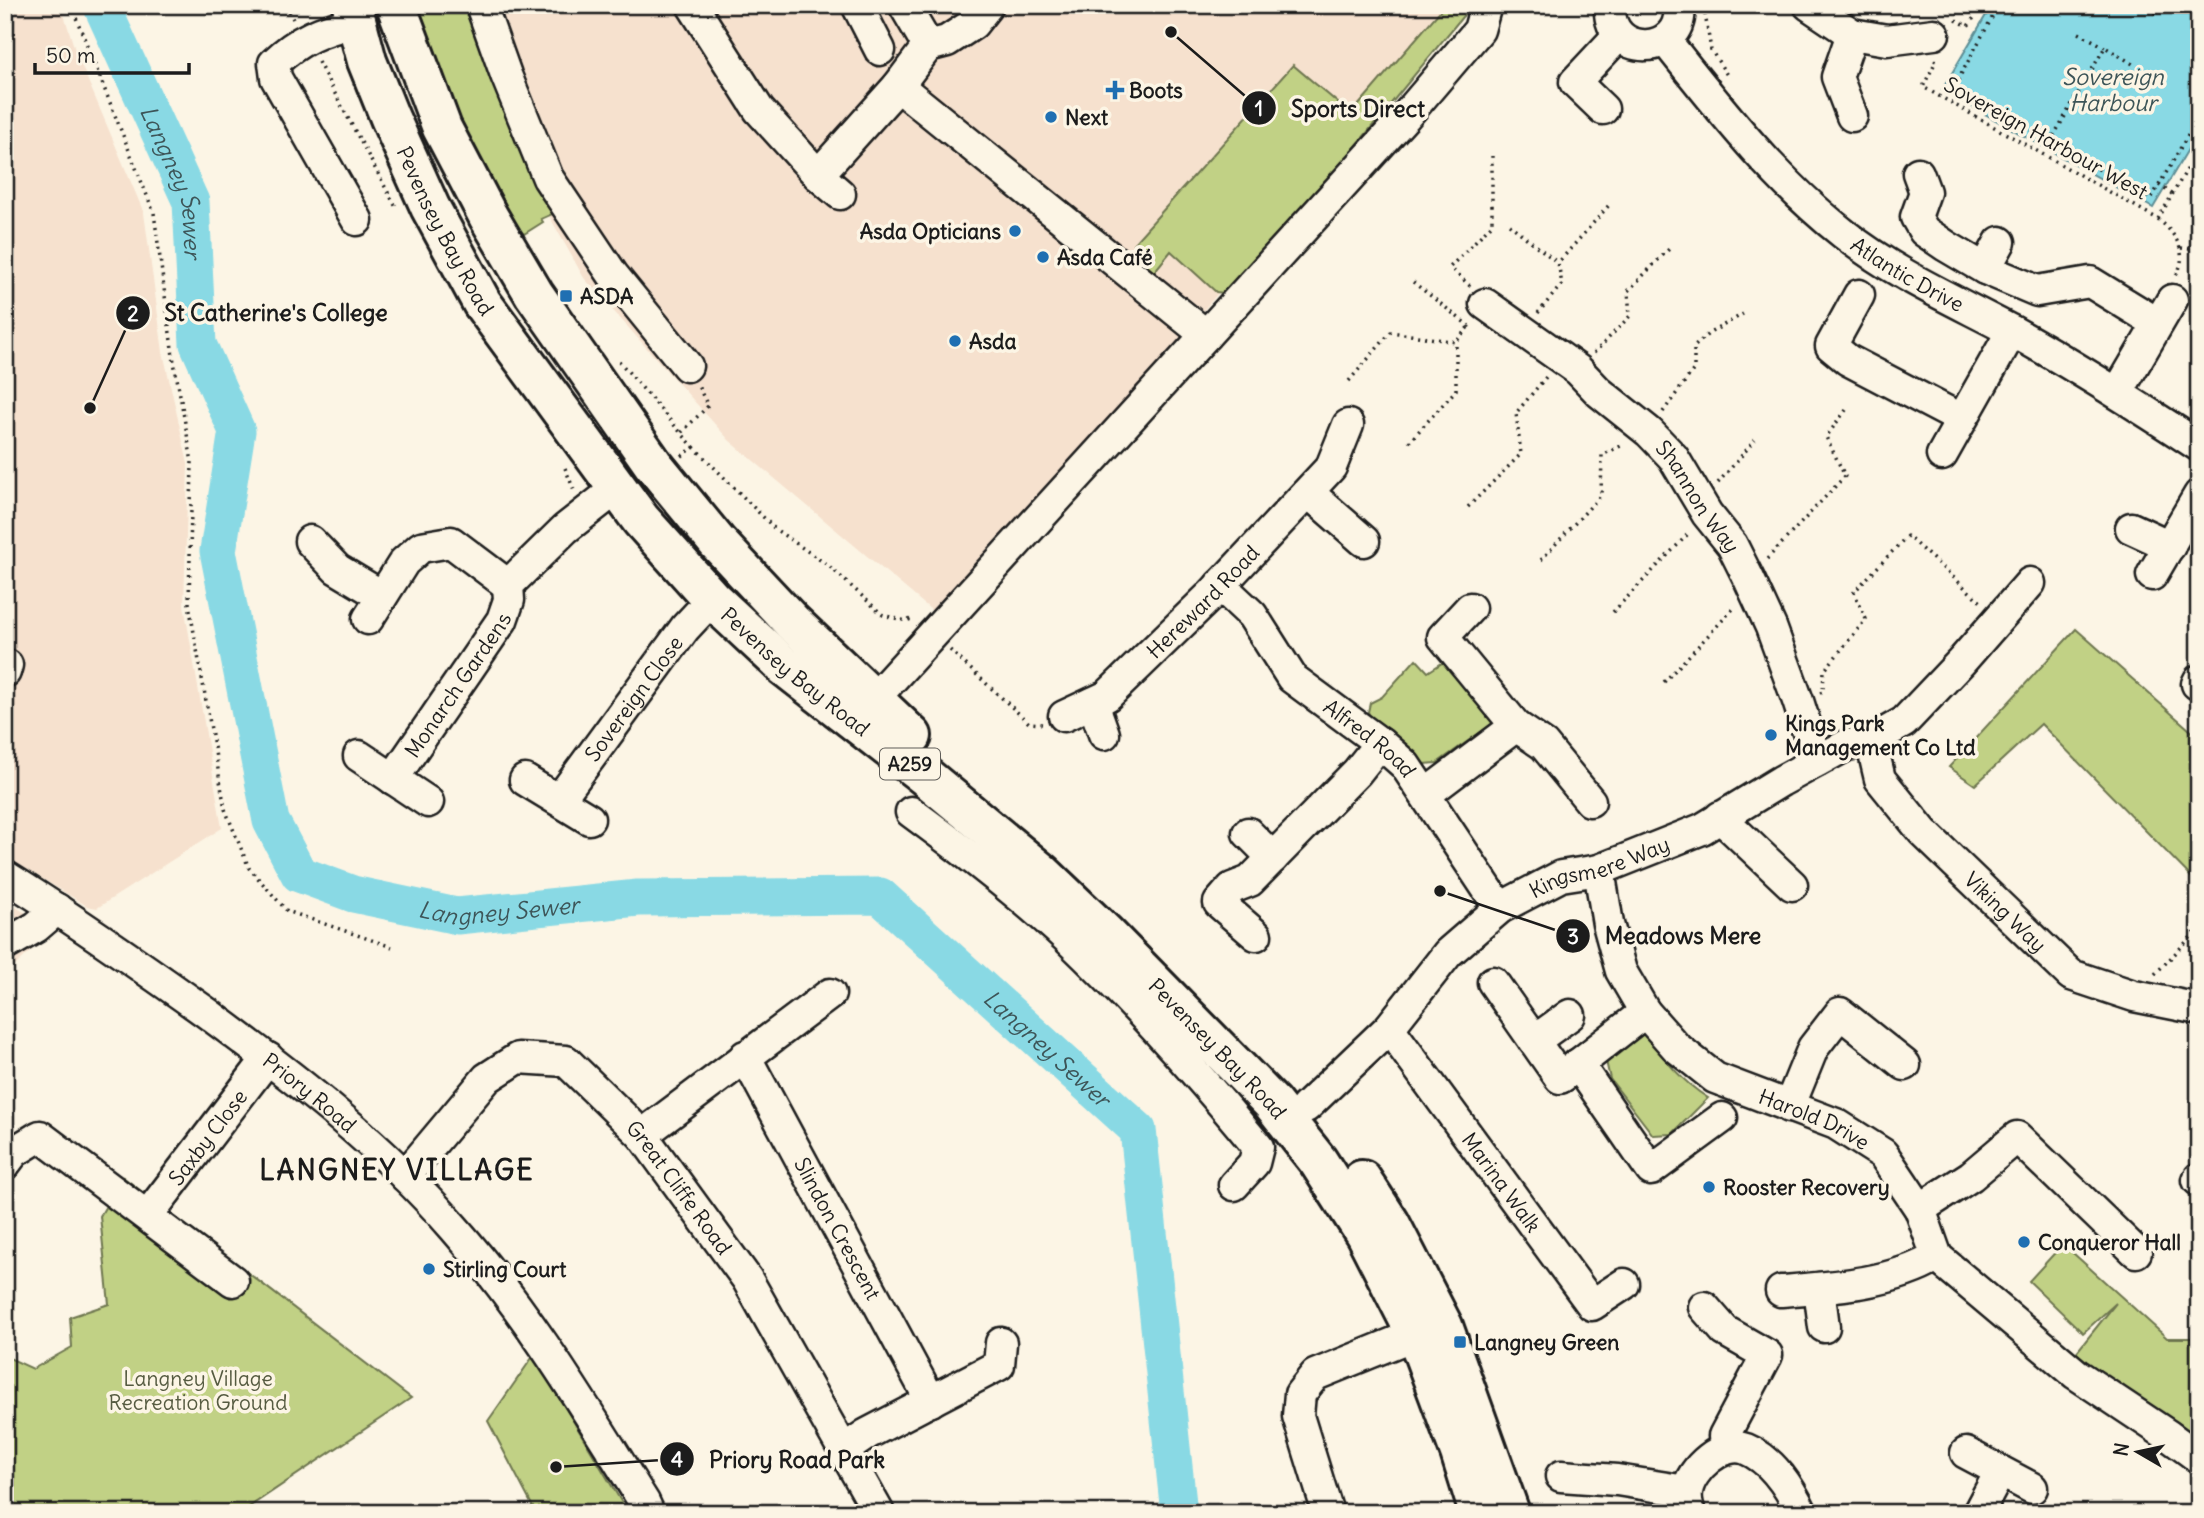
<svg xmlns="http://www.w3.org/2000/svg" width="2204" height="1518" font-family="Delius,sans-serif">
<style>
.built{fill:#f6e1ce}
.green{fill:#c1d185;stroke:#6e7650;stroke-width:2}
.water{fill:#89d9e4;stroke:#5d8d94;stroke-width:2}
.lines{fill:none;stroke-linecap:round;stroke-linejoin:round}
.river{stroke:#89d9e4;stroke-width:37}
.minor-casing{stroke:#1c1c1c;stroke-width:35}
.major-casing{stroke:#1c1c1c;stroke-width:44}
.path{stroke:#1c1c1c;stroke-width:3.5;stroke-dasharray:2 5;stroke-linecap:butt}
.minor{stroke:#fcf5e5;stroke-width:30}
.major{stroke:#fcf5e5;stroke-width:38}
.poi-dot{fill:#1f6fb2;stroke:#fcf5e5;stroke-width:2.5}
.labels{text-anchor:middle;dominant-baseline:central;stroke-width:7;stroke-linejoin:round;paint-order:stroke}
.shield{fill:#fcf5e5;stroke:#5f5d58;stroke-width:2}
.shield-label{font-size:19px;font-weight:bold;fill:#1c1c1c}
.poi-label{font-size:21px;font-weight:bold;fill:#1c1c1c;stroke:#fcf5e5;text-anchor:start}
.street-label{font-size:21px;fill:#1c1c1c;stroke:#fcf5e5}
.park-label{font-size:21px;fill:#565b41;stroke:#fcf5e5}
.water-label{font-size:23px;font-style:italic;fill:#3d5558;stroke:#fcf5e5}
.district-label{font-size:28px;font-weight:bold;letter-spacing:2px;fill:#1c1c1c;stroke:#fcf5e5}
.leader{fill:none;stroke:#1c1c1c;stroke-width:2.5}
.callout-dot{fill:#1c1c1c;stroke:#fcf5e5;stroke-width:2.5}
.mark-label{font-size:21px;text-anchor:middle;font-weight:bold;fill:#fff}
.callout-label{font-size:23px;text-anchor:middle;font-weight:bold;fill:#1c1c1c;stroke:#fcf5e5;stroke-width:7;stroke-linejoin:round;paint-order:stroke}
</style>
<rect width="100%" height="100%" fill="#fcf5e5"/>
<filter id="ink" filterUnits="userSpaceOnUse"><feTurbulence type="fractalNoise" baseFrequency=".0143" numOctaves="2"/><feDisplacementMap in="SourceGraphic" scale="14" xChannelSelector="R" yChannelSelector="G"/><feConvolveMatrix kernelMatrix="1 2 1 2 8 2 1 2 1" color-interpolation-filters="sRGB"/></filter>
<g filter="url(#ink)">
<path class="built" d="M 5,5 L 61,5 L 75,50 L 144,213 L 163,352 L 188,464 L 184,605 L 222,828 L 97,908 L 87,906 L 5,856 Z
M 459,5 L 1470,5 L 1193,322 L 1194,323 L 936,614 L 729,440 L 584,278 L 506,139 Z
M 5,901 L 36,919 L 48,935 L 5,975 Z"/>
<path class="green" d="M 411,5 L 470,5 L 559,211 L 541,219 L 543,222 L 524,234 L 499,211 L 473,161 Z
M 1445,5 L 1472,5 L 1338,168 L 1224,293 L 1216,292 L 1171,251 L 1154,272 L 1133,254 L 1133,244 L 1293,65 L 1351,114 Z
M 2076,629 L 2199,738 L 2199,853 L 2193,860 L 2199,865 L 2199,885 L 2041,724 L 1975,785 L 1949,767 Z
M 1416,659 L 1428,672 L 1442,663 L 1453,663 L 1492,714 L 1492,724 L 1437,763 L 1424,764 L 1371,718 L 1368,712 L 1370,703 L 1382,697 Z
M 1645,1033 C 1664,1059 1681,1081 1708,1098 L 1672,1134 L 1653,1135 L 1610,1079 L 1606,1061 Z
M 123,1177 L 411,1398 L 240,1513 L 5,1513 L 5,1356 L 33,1369 L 72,1347 L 70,1317 L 109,1304 L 100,1216 Z
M 2063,1244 L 2167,1338 L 2199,1338 L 2199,1436 L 2188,1433 L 2075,1354 L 2116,1303 L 2083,1333 L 2029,1281 Z
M 534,1355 L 628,1513 L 536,1513 L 488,1421 Z"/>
<path class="water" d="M 1992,5 L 2199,5 L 2199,131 L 2153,208 L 1942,90 Z"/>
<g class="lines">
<path class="river" id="s1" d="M 103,5 L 103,9 L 191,202 L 198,344 L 237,431 L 218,551 L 271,821 L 299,874 L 353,894 L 457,916 L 638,898 L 880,896 L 1138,1130 L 1179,1513"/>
<defs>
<g id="minor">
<path d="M 481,5 L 506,75 L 548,178 L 613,275 L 687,366"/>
<path d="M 692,5 L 759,110 L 818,175 L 898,86 L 928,46 L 947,41 L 973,24 L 988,5"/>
<path d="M 857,5 L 880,50"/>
<path d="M 904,5 L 928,46"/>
<path d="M 1610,5 C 1606,60 1686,57 1679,5"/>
<path d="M 1809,5 L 1852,34 L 1887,40 L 1934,34"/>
<path d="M 356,22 C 322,30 299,39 274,63 L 276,78 L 357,220"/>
<path d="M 1852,34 L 1837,77 L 1852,116"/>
<path id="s2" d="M 1665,40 C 1720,109 1774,179 1844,234 C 1896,275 1956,301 2014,332 C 2077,367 2138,406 2199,446"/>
<path d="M 898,86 L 1206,335"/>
<path d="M 1603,109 L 1575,82 L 1619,35"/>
<path d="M 1918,173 L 1925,192 L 1916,217 L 1924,231 L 1946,246 L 1985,269 L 2037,291 L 2090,282 L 2157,323"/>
<path d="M 818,175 L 840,194"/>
<path d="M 1985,269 L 2000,242"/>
<path d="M 1859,295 L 1831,346 L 1848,360 L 1961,419"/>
<path id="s3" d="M 1485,304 L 1578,370 L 1599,392 L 1649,432 L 1673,457 L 1707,514 L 1732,545 L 1749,579 L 1771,627 L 1798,701 L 1817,761"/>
<path d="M 2118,392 L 2172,300"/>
<path d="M 1942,455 L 2012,331"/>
<path d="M 1309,493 L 1364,541"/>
<path d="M 2131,528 L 2170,546"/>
<path d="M 310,541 L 337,569 L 382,596"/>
<path d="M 2152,575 L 2199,495"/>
<path id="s4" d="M 1220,585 L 1252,615 L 1292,678 L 1380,743 L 1405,765 L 1500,908"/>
<path d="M 368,619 L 404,562 L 421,547 L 451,542 L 508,585"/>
<path d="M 5,672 L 7,665"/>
<path d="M 2197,684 L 2199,680"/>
<path d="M 872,701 L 1405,117 L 1479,30 L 1486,5"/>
<path d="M 1093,703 L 1104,734"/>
<path id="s5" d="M 1064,716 L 1107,696 L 1213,593 L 1331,467 L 1348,425"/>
<path d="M 1516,726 L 1544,745 L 1590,801"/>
<path id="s6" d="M 1871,741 L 1880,779 L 1923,832 L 2071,975 L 2134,996 L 2199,1009"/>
<path d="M 359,756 L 428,802"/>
<path id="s7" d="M 393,779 L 502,620 L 509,600 L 508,585 L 565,529 L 616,489"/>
<path d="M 525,780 L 589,819"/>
<path d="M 1426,794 L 1516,726 L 1443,637 L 1470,608"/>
<path id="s8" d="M 559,800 L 685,628 L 712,599"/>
<path d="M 911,812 C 964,851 1020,894 1068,939 C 1136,1004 1199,1075 1258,1147 L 1254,1163 L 1234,1185"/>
<path d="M 1720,817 L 1792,885"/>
<path d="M 1248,833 L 1273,858"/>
<path id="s9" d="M 1599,870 L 1608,924 L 1621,971 L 1645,1012 L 1676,1047 L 1715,1078 L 1836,1124 L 1883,1154 L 1920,1209 L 1937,1257 L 2076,1374 L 2169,1436 L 2199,1458"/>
<path id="s10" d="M 5,876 C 74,919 141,966 207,1013 C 295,1078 382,1145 454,1228 C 528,1312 585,1408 644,1502 L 649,1513"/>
<path d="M 1256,935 L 1219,903 L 1232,888 L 1250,881 L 1357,772 L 1380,743"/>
<path d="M 5,945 L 36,927 L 57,909"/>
<path d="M 1493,982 L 1560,1078"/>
<path id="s11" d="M 1389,1028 L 1592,1305 L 1624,1284"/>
<path d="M 1534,1041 L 1570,1015"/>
<path id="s12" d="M 745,1056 L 931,1401"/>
<path d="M 1578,1064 L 1651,1170 L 1722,1118"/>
<path d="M 1562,1077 L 1645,1012"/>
<path id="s13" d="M 1306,1107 L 1389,1028 L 1448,953 L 1500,908 L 1561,876 L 1599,870 L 1702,829 L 1781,781 L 1847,745 L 1871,741 L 1904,722 L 1961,662 L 2030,583"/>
<path d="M 1789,1107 L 1813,1048 L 1840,1013 L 1905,1065"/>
<path d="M 642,1135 L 830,994"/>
<path d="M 5,1164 L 14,1152 L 40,1136 L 233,1281"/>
<path id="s14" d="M 405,1176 L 487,1078 L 518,1058 L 566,1061 L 642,1135 L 747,1279 L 879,1513"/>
<path d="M 2198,1180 L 2199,1178"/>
<path d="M 1920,1209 L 1971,1176 L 2017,1137 L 2136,1252"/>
<path id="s15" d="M 148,1215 L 268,1058"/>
<path d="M 1819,1288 L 1824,1327"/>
<path d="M 1781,1291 C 1833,1287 1891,1284 1937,1257"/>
<path d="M 1704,1307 L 1725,1331 L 1767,1355 L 1724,1436 L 1725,1449"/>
<path d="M 845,1449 L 867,1434 L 999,1365 L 1001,1343"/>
<path d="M 1966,1453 L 2032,1488"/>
<path d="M 1561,1476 L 1617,1480 L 1686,1491"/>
<path d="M 1328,1513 L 1298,1416 L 1300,1394 L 1315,1375 L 1416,1334"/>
<path d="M 1690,1513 C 1688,1507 1686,1498 1687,1492 C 1690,1469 1723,1440 1746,1449 C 1773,1460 1790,1488 1802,1513"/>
<path d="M 1978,1513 L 2000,1472"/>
</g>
<g id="major">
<path id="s16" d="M 352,5 L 367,61 L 390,118 L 430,207 L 482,303 L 641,520 L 712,599 L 785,667 L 926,777 L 1042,873 L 1106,934 L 1272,1103 L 1318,1161 L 1365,1234 L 1416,1334 L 1460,1452 L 1479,1513"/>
<path d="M 396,5 L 442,128 L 488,216 L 534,294 L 653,464 L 717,542 L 792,622 L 912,736"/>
<path d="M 1362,1180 L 1390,1223 L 1443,1326 L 1510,1513"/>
</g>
</defs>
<use href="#minor" class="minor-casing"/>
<use href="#major" class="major-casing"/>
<path class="path" d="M 71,5 L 154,213 L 173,356 L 192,462 L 189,604 L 225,809 L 249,868 L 287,911 L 392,947
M 286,5 L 293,19
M 1999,5 L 1954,87 L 2151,199 L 2199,116
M 2143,5 L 2159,15
M 1705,14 L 1711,50 L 1727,75
M 1956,20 L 1968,26 L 1983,5
M 2079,33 L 2105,47
M 1934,60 L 1936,61 L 1923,87 L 2158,219 L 2199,149
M 318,62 L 397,209
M 2050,142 L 2105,47 L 2133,64
M 2159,185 L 2172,194
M 2158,219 C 2176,234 2190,254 2175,277
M 1509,224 L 1558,263
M 2181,248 L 2199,250
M 1413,282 L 1469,326 L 1472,323
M 1470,286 L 1450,267 L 1492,224 L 1492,156
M 1538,313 L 1562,284 L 1558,263 L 1610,204
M 1594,353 L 1630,316 L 1628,291 L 1669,249
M 619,361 L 681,433
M 1349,381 L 1391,332 L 1456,342 L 1469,326
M 1663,412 L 1694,369 L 1694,347 L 1708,334 L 1743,314
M 1409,442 L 1456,390 L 1456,343
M 694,447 L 775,529 L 829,566 L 883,615 L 906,621 L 911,619
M 682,456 L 694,447 L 681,433 L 708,406 L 698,386
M 565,468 L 574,490
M 1718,483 L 1755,440
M 1468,507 L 1521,454 L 1516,413 L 1546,377
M 1767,559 L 1845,476 L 1826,437 L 1846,410
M 1541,560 L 1601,495 L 1602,455 L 1623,445
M 1613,612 L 1689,533
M 950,650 L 1029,723 L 1042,724
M 1664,682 L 1735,607
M 1820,693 L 1823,692 L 1824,671 L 1866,619 L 1854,592 L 1907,536 L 1981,602
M 2155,974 L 2199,929"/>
<use href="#minor" class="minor"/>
<use href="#major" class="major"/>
</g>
</g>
<g class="poi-dot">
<path d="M1111.5 79.5h7v7h7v7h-7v7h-7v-7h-7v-7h7z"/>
<circle cx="1051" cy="117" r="7"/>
<circle cx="1015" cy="231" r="7"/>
<circle cx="1043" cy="257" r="7"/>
<rect x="559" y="289" width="14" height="14" rx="3.5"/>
<circle cx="955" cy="341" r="7"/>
<circle cx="1771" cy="735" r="7"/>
<circle cx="1709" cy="1187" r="7"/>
<circle cx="2024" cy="1242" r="7"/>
<circle cx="429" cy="1269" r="7"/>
<rect x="1453" y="1335" width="14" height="14" rx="3.5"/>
</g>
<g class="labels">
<rect class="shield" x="880" y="748.5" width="60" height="31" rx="5"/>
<g class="shield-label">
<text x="910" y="764">A259</text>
</g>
<g class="poi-label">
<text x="1129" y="90">Boots</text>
<text x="1065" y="117">Next</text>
<text x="1001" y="231" text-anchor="end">Asda Opticians</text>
<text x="1057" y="257">Asda Café</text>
<text x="580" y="296">ASDA</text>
<text x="969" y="341">Asda</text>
<text x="1785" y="723">Kings Park<tspan x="1785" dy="24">Management Co Ltd</tspan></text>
<text x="1723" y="1187">Rooster Recovery</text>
<text x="2038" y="1242">Conqueror Hall</text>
<text x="443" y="1269">Stirling Court</text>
<text x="1474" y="1342">Langney Green</text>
</g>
<g class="street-label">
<text transform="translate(2046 138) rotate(29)">Sovereign Harbour West</text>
<text stroke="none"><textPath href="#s16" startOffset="245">Pevensey Bay Road</textPath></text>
<text stroke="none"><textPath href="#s2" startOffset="340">Atlantic Drive</textPath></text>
<text stroke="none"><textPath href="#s3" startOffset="290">Shannon Way</textPath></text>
<text stroke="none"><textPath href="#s5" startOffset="182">Hereward Road</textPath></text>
<text stroke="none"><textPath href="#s16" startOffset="812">Pevensey Bay Road</textPath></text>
<text stroke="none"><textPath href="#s7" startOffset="114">Monarch Gardens</textPath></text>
<text stroke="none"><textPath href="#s8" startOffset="126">Sovereign Close</textPath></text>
<text stroke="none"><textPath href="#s4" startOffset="217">Alfred Road</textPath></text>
<text stroke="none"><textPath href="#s13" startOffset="387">Kingsmere Way</textPath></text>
<text stroke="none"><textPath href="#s6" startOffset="222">Viking Way</textPath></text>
<text stroke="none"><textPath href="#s16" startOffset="1379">Pevensey Bay Road</textPath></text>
<text stroke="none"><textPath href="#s10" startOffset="374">Priory Road</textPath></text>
<text stroke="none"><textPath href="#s9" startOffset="355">Harold Drive</textPath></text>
<text stroke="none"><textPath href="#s15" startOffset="98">Saxby Close</textPath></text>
<text stroke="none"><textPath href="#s11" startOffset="191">Marina Walk</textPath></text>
<text stroke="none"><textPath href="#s14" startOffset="383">Great Cliffe Road</textPath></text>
<text stroke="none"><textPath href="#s12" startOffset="196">Slindon Crescent</textPath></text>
</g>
<g class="park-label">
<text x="198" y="1378">Langney Village<tspan x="198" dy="24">Recreation Ground</tspan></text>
</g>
<g class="water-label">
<text x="2113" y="76">Sovereign<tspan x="2113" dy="26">Harbour</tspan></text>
<text stroke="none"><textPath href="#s1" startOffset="192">Langney Sewer</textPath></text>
<text stroke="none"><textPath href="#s1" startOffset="1116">Langney Sewer</textPath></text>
<text stroke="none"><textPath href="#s1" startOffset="1724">Langney Sewer</textPath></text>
</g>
<g class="district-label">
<text x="397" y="1170">LANGNEY VILLAGE</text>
</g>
</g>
<path class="leader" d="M1171 32L1259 108M90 408L133 313M1440 891L1573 936M556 1467L677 1459"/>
<g class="callout-dot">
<circle cx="1171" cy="32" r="7"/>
<circle cx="90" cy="408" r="7"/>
<circle cx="1440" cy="891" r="7"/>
<circle cx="556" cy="1467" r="7"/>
<circle cx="1259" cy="108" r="18"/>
<circle cx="133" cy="313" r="18"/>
<circle cx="1573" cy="936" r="18"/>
<circle cx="677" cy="1459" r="18"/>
</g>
<g class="mark-label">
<text x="1259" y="116">1</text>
<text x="133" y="321">2</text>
<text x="1573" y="944">3</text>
<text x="677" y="1467">4</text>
</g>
<g class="callout-label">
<text x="1358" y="117">Sports Direct</text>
<text x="276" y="321">St Catherine's College</text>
<text x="1683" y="944">Meadows Mere</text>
<text x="797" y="1468">Priory Road Park</text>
</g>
<rect width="2204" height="1518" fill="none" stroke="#fcf5e5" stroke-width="28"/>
<rect x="14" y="14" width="2176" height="1490" fill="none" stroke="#1c1c1c" stroke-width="2.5" filter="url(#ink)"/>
<g transform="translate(2138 1452) rotate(279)" stroke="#fcf5e5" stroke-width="5" paint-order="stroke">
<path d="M0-5L12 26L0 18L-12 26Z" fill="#1c1c1c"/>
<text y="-10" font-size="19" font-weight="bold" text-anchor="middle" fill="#1c1c1c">N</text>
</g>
<path d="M35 63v10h154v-10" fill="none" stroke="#1c1c1c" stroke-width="3.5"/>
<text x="46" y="63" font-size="21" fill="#1c1c1c" stroke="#fcf5e5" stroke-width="5" paint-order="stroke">50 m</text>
</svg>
